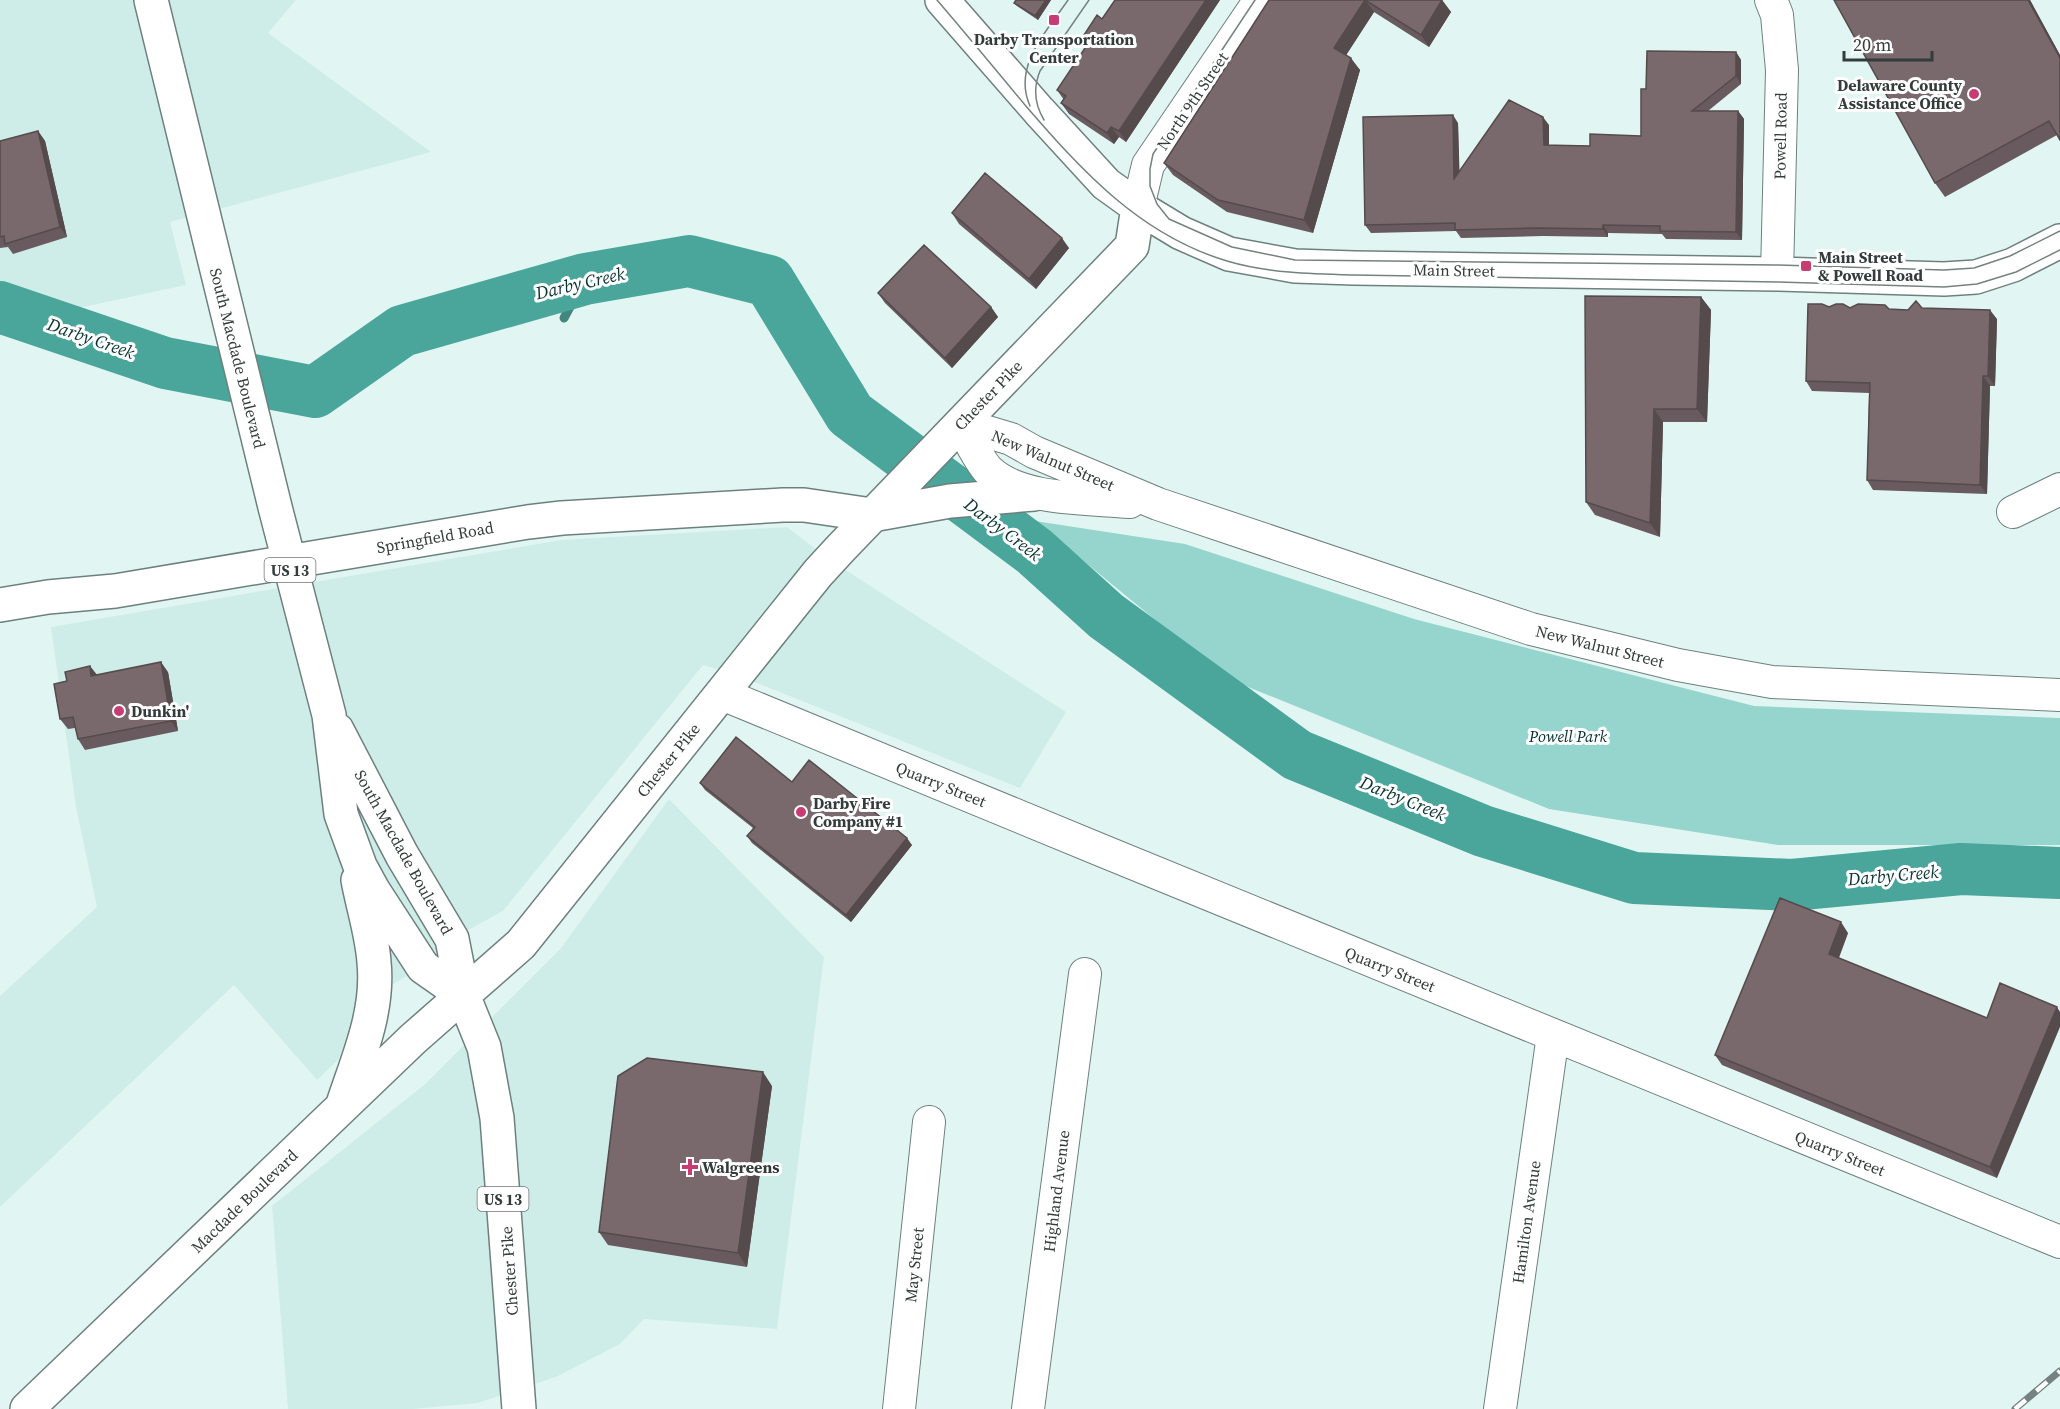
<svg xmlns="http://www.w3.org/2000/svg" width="2060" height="1409" font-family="'Source Serif 4',serif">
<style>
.built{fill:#cfede8}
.green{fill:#96d5cd}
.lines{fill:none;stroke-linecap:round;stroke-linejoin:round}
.stream{stroke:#43867e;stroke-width:9}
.river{stroke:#4aa59b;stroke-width:52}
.minor-casing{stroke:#6e807e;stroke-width:34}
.tertiary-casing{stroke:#6e807e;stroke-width:36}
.secondary-casing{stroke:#6e807e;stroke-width:36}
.primary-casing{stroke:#6e807e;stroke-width:36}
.minor{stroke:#fff;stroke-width:32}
.tertiary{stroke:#fff;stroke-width:33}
.secondary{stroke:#fff;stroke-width:33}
.primary{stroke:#fff;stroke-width:33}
.tram{stroke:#758280;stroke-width:1.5}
.rail-casing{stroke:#758280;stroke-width:7}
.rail{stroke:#fefefe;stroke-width:4.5;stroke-dasharray:14;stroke-linecap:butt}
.wall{fill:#685a5e}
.shaded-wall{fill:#554a4c}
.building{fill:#79696d;stroke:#554a4c;stroke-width:1.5}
.poi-dot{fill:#c73c73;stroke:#fefefe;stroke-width:2}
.labels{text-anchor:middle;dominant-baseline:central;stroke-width:6;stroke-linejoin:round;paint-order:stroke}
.shield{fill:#fefefe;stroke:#717676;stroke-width:1.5}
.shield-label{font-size:15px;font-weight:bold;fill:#343c3b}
.poi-label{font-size:16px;font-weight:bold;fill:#343c3b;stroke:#fefefe;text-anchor:start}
.street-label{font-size:16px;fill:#343c3b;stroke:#fefefe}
.park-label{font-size:16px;font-style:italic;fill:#04312d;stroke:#fefefe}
.water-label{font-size:18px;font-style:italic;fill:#083430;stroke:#fefefe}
</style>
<rect width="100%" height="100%" fill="#e1f6f3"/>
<path class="built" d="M 0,0 L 296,0 L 268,33 L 431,152 L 170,222 L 186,285 L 74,309 L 0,288 Z
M 787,527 L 830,560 L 1066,712 L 1020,788 L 737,675 L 703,665 L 503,911 L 452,939 L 423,967 L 374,995 L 352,1026 L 338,1060 L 317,1080 L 234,985 L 0,1207 L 0,996 L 97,907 L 76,807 L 51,627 L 561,540 Z
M 669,799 L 824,957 L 777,1329 L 644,1319 L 620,1344 L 556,1377 L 478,1403 L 413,1409 L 288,1409 L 272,1206 L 424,1085 L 561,948 Z"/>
<path class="green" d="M 1035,521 L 1185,544 L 1414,619 L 1754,706 L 2060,718 L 2060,845 L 1778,845 L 1549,809 L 1226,678 Z"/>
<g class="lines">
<path class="stream" d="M 564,318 L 585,279"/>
<path class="river" d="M 0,307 L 165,363 L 315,392 L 402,331 L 585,279 L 689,261 L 769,281 L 850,414 L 1034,551 L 1106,616 L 1297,755 L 1483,831 L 1634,878 L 1792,885 L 1961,869 L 2060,873"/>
<defs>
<path id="minor" d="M 1771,0 L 1777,15 L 1782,70 L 1777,274
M 1138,207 L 1148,165 L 1260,0
M 961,424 L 1011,439 L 1034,452 L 1158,504 L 1531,629 L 1678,665 L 1772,682 L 2060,695
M 961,424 C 968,437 979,461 989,471 C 1021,501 1088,498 1130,502
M 2013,512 L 2060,489
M 722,694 L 1103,851 L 2060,1242
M 899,1409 L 929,1122
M 1028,1409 L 1085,974
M 1500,1409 L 1553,1035"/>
<path id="tertiary" d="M 288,562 L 528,522 L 562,518 L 783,505 L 804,505 L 872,515"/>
<path id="secondary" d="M 0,605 L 48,597 L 115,591 L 288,562"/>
<path id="primary" d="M 151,0 L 275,507 L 329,715 L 341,814 L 360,866 L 373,890 L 423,967 L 463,995
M 942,0 L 1039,111 L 1106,184 L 1138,207 L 1181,233 L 1229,254 L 1295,266 L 1354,268 L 1777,274 L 1944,279 L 1976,277 L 2013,265 L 2060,241
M 872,515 L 950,501 L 1034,494
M 337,730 L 402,855 L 452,939 L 463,995 L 484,1047 L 497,1118 L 519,1409
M 344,1101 C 359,1056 379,1011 374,962 C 372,934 363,907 358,880
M 27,1409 L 413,1039 L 521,944 L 818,573 L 841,548 L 1132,246 L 1138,207"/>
</defs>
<use href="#minor" class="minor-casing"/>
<use href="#tertiary" class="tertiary-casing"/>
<use href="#secondary" class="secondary-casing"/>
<use href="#primary" class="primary-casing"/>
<use href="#minor" class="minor"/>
<use href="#tertiary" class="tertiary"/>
<use href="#secondary" class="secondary"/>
<use href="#primary" class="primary"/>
<path class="tram" d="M 937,0 C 967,35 996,70 1025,105 C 1082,171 1140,235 1227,261 C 1267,273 1312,274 1353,275 L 1777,282 L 1944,287 L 1977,284 L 2016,272 L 2060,250
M 1255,0 L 1153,154 L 1150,169 L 1150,186 L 1157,204 L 1169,219 L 1232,247 L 1295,260 L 1777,265 L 1944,270 L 1974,268 L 2010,256 L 2060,231
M 1030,106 C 1012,66 1047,31 1068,0
M 1044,120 C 1035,105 1033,88 1040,71 L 1089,0"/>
<defs>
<path id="rail" d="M 2015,1409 L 2060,1371"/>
</defs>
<use href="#rail" class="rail-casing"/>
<use href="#rail" class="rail"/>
</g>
<path class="wall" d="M 1051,0 L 1038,20 L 1017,6 L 1014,3 Z
M 1115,0 L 1220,0 L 1126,142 L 1119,137 L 1114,144 L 1069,114 L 1061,103 L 1064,100 L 1057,90 L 1087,45 L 1082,38 L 1102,19 Z
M 1269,0 L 1442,0 L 1451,12 L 1429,47 L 1374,12 L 1346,55 L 1360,70 L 1313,233 L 1227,212 L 1173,175 L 1164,163 Z
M 1834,0 L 2030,0 L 2060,55 L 2057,135 L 1945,197 L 1935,183 Z
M 1736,52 L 1741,60 L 1741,84 L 1708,111 L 1738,111 L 1744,119 L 1742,240 L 1666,239 L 1662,234 L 1608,233 L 1608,237 L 1543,236 L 1461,238 L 1456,231 L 1371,233 L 1365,225 L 1458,123 L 1459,171 L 1549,125 L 1549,145 L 1590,146 L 1641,136 L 1646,89 Z
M 38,131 L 45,141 L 67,237 L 13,254 L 8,247 L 0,248 L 0,141 Z
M 952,213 L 1069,248 L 1036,289 L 959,224 Z
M 878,293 L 991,307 L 998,317 L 952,368 L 885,303 Z
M 1701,297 L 1711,310 L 1707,422 L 1663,422 L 1660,537 L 1595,515 L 1586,502 Z
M 1829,307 L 1908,310 L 1922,308 L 1997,319 L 1995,386 L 1990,386 L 1987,494 L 1873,490 L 1867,480 L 1869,393 L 1812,391 L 1806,381 Z
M 168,672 L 178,731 L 85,750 L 78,739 L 75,728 L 68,729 L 60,719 L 97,675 Z
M 792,782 L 912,845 L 851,922 L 752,843 L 747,836 L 753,828 L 705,790 L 700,783 Z
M 1848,933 L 1839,958 L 1987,1018 L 1997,1178 L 1722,1065 L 1715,1055 Z
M 772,1086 L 747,1267 L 608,1245 L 599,1232 Z"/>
<path class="shaded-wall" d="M 1046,0 L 1051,0 L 1038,20 L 1035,16 Z
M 1206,0 L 1220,0 L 1126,142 L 1119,131 Z
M 1365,0 L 1374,12 L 1343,60 L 1334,48 Z
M 1442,0 L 1451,12 L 1429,47 L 1421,35 Z
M 2028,0 L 2030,0 L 2060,55 L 2060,58 Z
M 1736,52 L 1741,60 L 1741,84 L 1736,76 Z
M 1351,58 L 1360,70 L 1313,233 L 1304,220 Z
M 1738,111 L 1744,119 L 1742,240 L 1736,232 Z
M 1453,115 L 1458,123 L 1460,187 L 1454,179 Z
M 1543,117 L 1549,125 L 1549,153 L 1544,145 Z
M 1111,127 L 1119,137 L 1114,144 L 1107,133 Z
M 38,131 L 45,141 L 67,237 L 60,227 Z
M 1603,225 L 1608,233 L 1608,237 L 1603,229 Z
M 1062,238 L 1069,248 L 1036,289 L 1029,279 Z
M 1701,297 L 1711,310 L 1707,422 L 1697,409 Z
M 991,307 L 998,317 L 952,368 L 945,358 Z
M 1990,310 L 1997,319 L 1995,386 L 1988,376 Z
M 1983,376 L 1990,386 L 1987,494 L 1980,485 Z
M 1654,409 L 1663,422 L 1660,537 L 1650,523 Z
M 161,662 L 168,672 L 178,731 L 171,721 Z
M 90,666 L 98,676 L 91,676 Z
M 907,838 L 912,845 L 851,922 L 846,915 Z
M 1841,922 L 1848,933 L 1836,964 L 1829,954 Z
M 2057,1007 L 2060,1012 L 2060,1027 L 1997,1178 L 1990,1167 Z
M 763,1072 L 772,1086 L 747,1267 L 738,1253 Z"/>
<path class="building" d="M 1016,0 L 1046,0 L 1035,16 L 1014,3 Z
M 1115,0 L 1206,0 L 1119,131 L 1111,127 L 1107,133 L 1061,103 L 1066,96 L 1057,90 L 1089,42 L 1082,38 L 1097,15 L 1102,19 Z
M 1269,0 L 1365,0 L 1334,48 L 1351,58 L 1304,220 L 1218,200 L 1164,163 Z
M 1365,0 L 1442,0 L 1421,35 Z
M 1834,0 L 2028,0 L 2060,58 L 2060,140 L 2049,121 L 1935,183 Z
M 1647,51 L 1736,52 L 1736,76 L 1692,111 L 1738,111 L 1736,232 L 1660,231 L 1660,226 L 1603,225 L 1603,229 L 1537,228 L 1455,230 L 1455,223 L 1365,225 L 1363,117 L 1453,115 L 1454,179 L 1509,100 L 1543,117 L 1544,145 L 1590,146 L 1590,134 L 1641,136 L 1641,89 L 1646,89 Z
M 38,131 L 60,227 L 5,244 L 4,236 L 0,237 L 0,141 Z
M 985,173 L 1062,238 L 1029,279 L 952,213 Z
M 924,245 L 991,307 L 945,358 L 878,293 Z
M 1585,296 L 1701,297 L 1697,409 L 1654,409 L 1650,523 L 1586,502 Z
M 1916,301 L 1922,308 L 1990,310 L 1988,376 L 1983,376 L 1980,485 L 1867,480 L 1870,383 L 1806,381 L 1808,304 L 1822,304 L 1829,307 L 1836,304 L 1843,304 L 1850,308 L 1858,304 L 1885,305 L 1889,309 L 1908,310 Z
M 161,662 L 171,721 L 78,739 L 73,717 L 60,719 L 54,684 L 67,681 L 65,672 L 90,666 L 91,676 Z
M 736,737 L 792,782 L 809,760 L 907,838 L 846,915 L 747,836 L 755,827 L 700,783 Z
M 1780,898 L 1841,922 L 1829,954 L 1987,1018 L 2000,983 L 2057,1007 L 1990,1167 L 1715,1055 Z
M 647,1058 L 763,1072 L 738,1253 L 599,1232 L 618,1076 Z"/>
<g class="poi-dot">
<rect x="1048" y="14" width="12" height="12" rx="3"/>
<circle cx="1974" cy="94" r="6"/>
<rect x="1800" y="260" width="12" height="12" rx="3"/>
<circle cx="119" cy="711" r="6"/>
<circle cx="801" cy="812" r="6"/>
<path d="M687 1158h6v6h6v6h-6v6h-6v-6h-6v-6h6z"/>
</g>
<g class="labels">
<g class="shield">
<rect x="264.5" y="558" width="51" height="24" rx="4.5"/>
<rect x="477.5" y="1187" width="51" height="24" rx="4.5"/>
</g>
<g class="shield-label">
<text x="290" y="570">US 13</text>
<text x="503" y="1199">US 13</text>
</g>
<g class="poi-label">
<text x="1054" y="39" text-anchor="middle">Darby Transportation<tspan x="1054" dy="18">Center</tspan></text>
<text x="1962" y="85" text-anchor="end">Delaware County<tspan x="1962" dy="18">Assistance Office</tspan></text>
<text x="1818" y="257">Main Street<tspan x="1818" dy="18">&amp; Powell Road</tspan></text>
<text x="131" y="711">Dunkin'</text>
<text x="813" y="803">Darby Fire<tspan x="813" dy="18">Company #1</tspan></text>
<text x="702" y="1167">Walgreens</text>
</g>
<g class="street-label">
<text transform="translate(1192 101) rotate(-56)">North 9th Street</text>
<text transform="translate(1780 136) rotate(-89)">Powell Road</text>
<text transform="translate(1454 270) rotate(1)">Main Street</text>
<text transform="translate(238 358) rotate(76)">South Macdade Boulevard</text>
<text transform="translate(988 395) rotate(-46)">Chester Pike</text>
<text transform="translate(1053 460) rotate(23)">New Walnut Street</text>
<text transform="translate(435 537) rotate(-10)">Springfield Road</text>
<text transform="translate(1600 646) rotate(14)">New Walnut Street</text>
<text transform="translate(668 760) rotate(-51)">Chester Pike</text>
<text transform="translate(941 784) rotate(22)">Quarry Street</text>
<text transform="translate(404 852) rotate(61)">South Macdade Boulevard</text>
<text transform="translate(1390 969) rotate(22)">Quarry Street</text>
<text transform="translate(1840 1153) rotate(22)">Quarry Street</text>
<text transform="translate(1056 1191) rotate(-83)">Highland Avenue</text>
<text transform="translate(244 1201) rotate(-44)">Macdade Boulevard</text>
<text transform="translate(1526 1222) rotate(-82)">Hamilton Avenue</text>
<text transform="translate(914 1265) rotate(-84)">May Street</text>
<text transform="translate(509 1271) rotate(-94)">Chester Pike</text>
</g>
<g class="park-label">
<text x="1568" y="736">Powell Park</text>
</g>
<g class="water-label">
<text transform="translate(580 283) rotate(-13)">Darby Creek</text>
<text transform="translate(91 338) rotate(19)">Darby Creek</text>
<text transform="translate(1003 529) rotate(37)">Darby Creek</text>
<text transform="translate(1403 798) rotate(22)">Darby Creek</text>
<text transform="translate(1893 875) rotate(-5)">Darby Creek</text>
</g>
</g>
<path d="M1844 51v9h88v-9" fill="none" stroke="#343c3b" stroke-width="3"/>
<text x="1853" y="51" font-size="18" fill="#343c3b" stroke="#fefefe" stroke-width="4.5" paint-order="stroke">20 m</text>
</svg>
